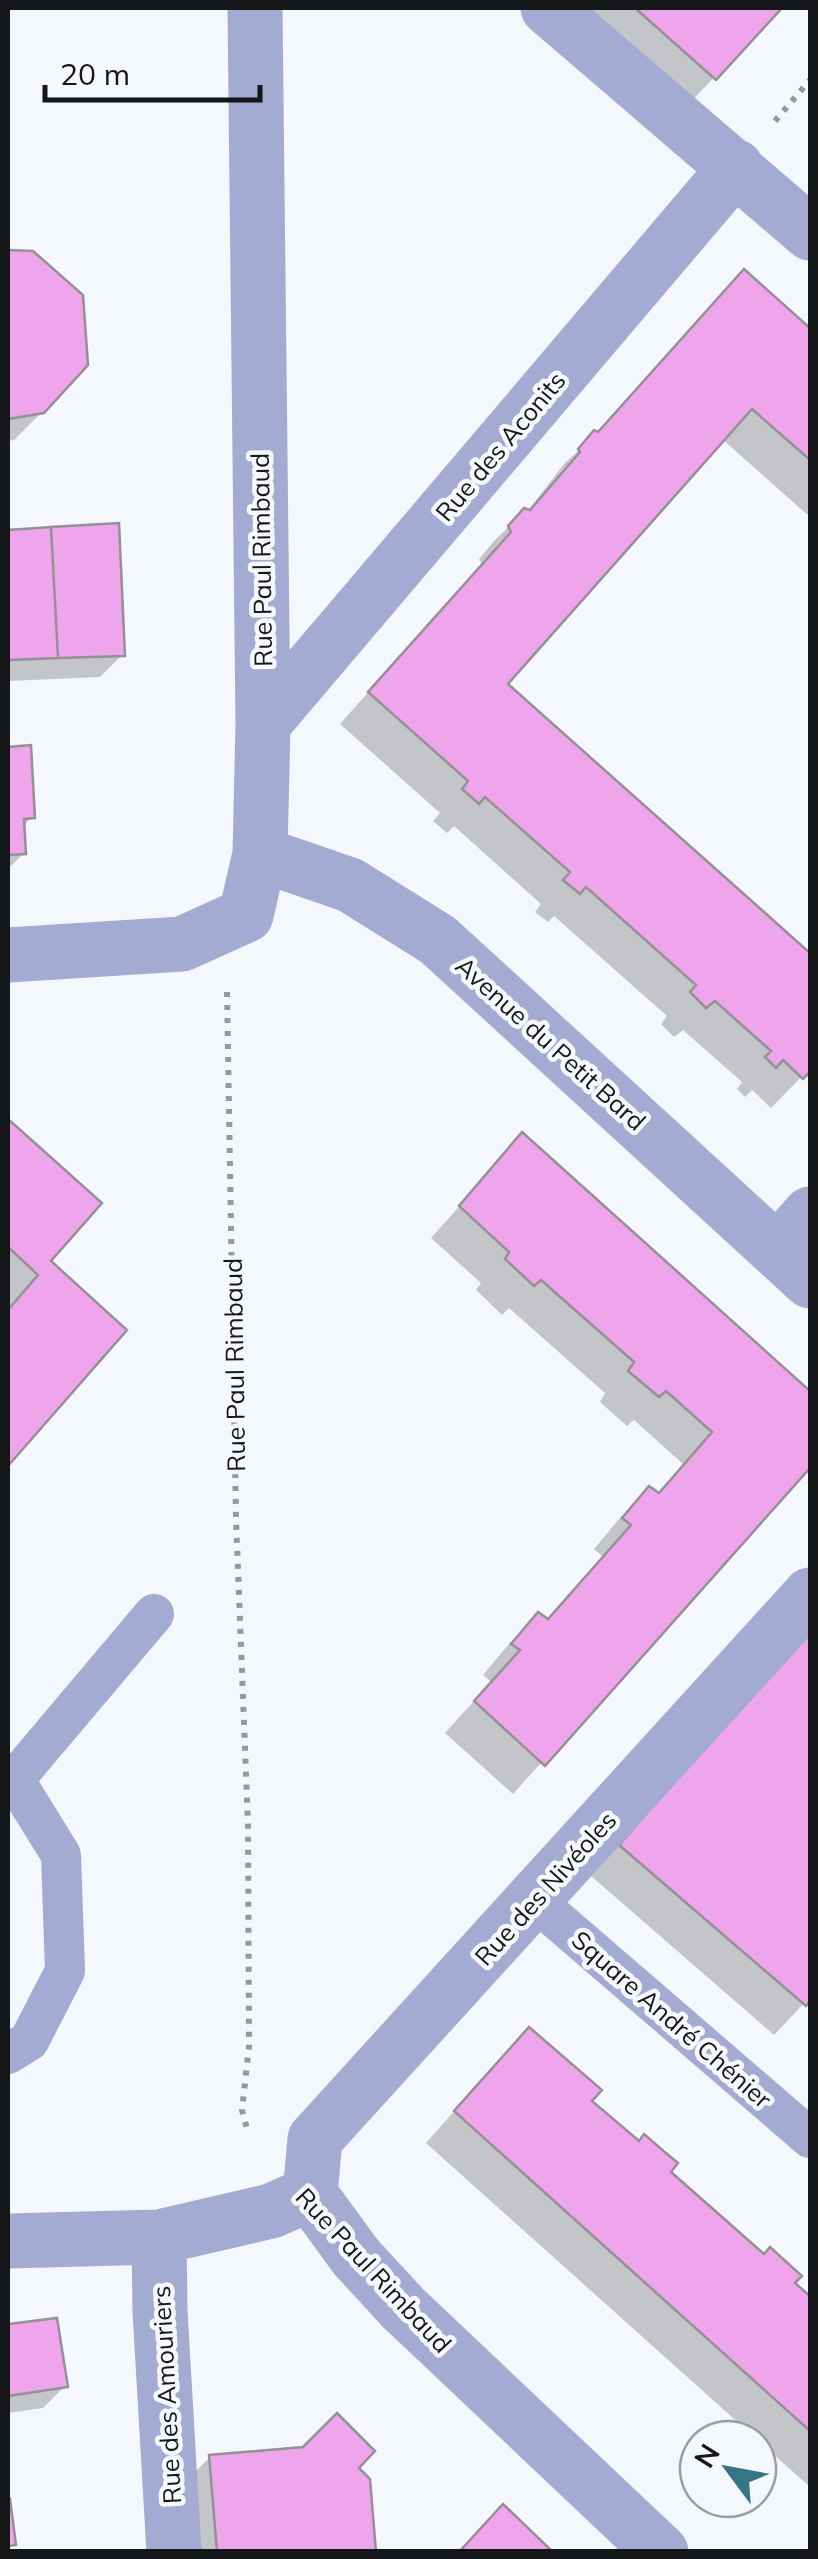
<svg xmlns="http://www.w3.org/2000/svg" width="818" height="2559" font-family="Mulish,sans-serif">
<style>
.shadow{fill:#0003}
.building{fill:#efa5eb;stroke:#949094;stroke-width:2.5}
.lines{fill:none;stroke-linecap:round;stroke-linejoin:round}
.path{stroke:#96989c;stroke-width:6;stroke-dasharray:5 8;stroke-linecap:butt}
.lane{stroke:#a3abd2;stroke-width:40}
.street{stroke:#a3abd2;stroke-width:55}
.labels{text-anchor:middle;dominant-baseline:central;stroke-width:9;stroke-linejoin:round;paint-order:stroke}
.street-label{font-size:25px;fill:#151618;stroke:#f4f7fc}
</style>
<rect width="100%" height="100%" fill="#f4f7fc"/>
<path class="shadow" d="M 577,8 L 779,8 L 687,106 Z
M 8,253 L 32,253 L 42,412 L 14,440 L 8,441 Z
M 744,273 L 810,331 L 810,517 L 722,439 L 505,684 L 810,957 L 810,1068 L 771,1108 L 752,1090 L 745,1097 L 737,1089 L 742,1082 L 683,1030 L 674,1037 L 661,1024 L 667,1016 L 554,916 L 548,922 L 535,912 L 541,904 L 454,826 L 447,833 L 433,821 L 440,813 L 340,724 L 482,564 L 479,559 L 494,541 L 525,511 L 527,512 L 564,464 L 596,434 Z
M 117,526 L 122,655 L 100,677 L 8,681 L 8,533 Z
M 29,748 L 32,817 L 22,827 L 24,853 L 8,869 L 8,750 Z
M 8,1123 L 99,1203 L 48,1261 L 123,1330 L 8,1462 Z
M 522,1136 L 810,1393 L 810,1465 L 513,1794 L 445,1733 L 491,1682 L 483,1675 L 508,1645 L 538,1615 L 546,1621 L 603,1557 L 594,1549 L 619,1519 L 649,1489 L 657,1494 L 683,1464 L 634,1420 L 627,1426 L 600,1402 L 605,1393 L 509,1308 L 502,1315 L 476,1290 L 481,1283 L 431,1238 Z
M 810,1623 L 810,1997 L 774,2035 L 591,1876 Z
M 499,2060 L 589,2101 L 810,2299 L 810,2487 L 426,2143 Z
M 55,2321 L 65,2386 L 43,2408 L 8,2413 L 8,2327 Z
M 210,2457 L 355,2468 L 374,2552 L 188,2552 L 182,2485 Z"/>
<path class="building" d="M 635,8 L 782,8 L 716,80 Z
M 8,250 L 33,251 L 83,295 L 88,365 L 44,413 L 8,419 Z
M 744,269 L 810,328 L 810,460 L 752,409 L 508,684 L 810,953 L 810,1072 L 803,1079 L 783,1060 L 776,1068 L 765,1057 L 771,1051 L 715,1001 L 706,1008 L 690,992 L 696,985 L 586,887 L 580,894 L 563,880 L 570,872 L 485,797 L 479,804 L 462,789 L 468,781 L 368,692 L 511,532 L 508,526 L 524,508 L 530,510 L 580,452 L 578,449 L 594,430 L 598,432 Z
M 119,523 L 125,656 L 58,658 L 51,527 Z
M 51,527 L 58,658 L 8,660 L 8,530 Z
M 31,745 L 35,818 L 24,819 L 26,854 L 8,855 L 8,747 Z
M 8,1119 L 102,1203 L 51,1261 L 127,1330 L 8,1466 L 8,1310 L 38,1275 L 8,1247 Z
M 522,1132 L 810,1391 L 810,1468 L 545,1766 L 474,1701 L 520,1650 L 511,1644 L 538,1612 L 548,1619 L 631,1525 L 622,1518 L 649,1486 L 659,1493 L 712,1432 L 666,1391 L 659,1397 L 628,1371 L 634,1362 L 541,1280 L 534,1286 L 505,1259 L 509,1252 L 459,1206 Z
M 810,1624 L 810,2001 L 806,2006 L 619,1845 Z
M 529,2027 L 602,2090 L 592,2101 L 639,2141 L 644,2134 L 667,2154 L 678,2163 L 671,2172 L 764,2254 L 770,2247 L 802,2276 L 795,2283 L 810,2296 L 810,2431 L 454,2111 Z
M 57,2318 L 68,2387 L 8,2396 L 8,2324 Z
M 337,2413 L 375,2451 L 359,2468 L 370,2479 L 376,2552 L 217,2552 L 209,2455 L 303,2447 Z
M 10,2499 L 16,2545 L 8,2546 L 8,2500 Z
M 503,2504 L 553,2552 L 459,2552 Z"/>
<g class="lines">
<path class="path" d="M 775,121 L 810,80
M 227,992 L 236,1518 L 248,1825 L 249,2047 L 242,2110 L 248,2133"/>
<path class="lane" d="M 8,1787 L 154,1614
M 534,1900 L 810,2138
M 8,2054 L 29,2041 L 65,1971 L 61,1855 L 14,1779"/>
<path class="street" d="M 548,8 L 810,233
M 263,724 L 736,167
M 260,854 L 350,885 L 438,940 L 810,1281
M 8,955 L 182,944 L 246,915 L 260,854 L 263,724 L 255,8
M 778,1250 L 810,1214
M 310,2194 L 315,2139 L 810,1595
M 310,2194 L 356,2257 L 403,2308 L 661,2552
M 159,2237 L 160,2311 L 174,2552
M 8,2241 L 159,2237 L 271,2211 L 310,2194"/>
</g>
<g class="labels">
<g class="street-label">
<text transform="translate(500 446) rotate(-50)">Rue des Aconits</text>
<text transform="translate(261 560) rotate(-91)">Rue Paul Rimbaud</text>
<text transform="translate(551 1043) rotate(42)">Avenue du Petit Bard</text>
<text transform="translate(234 1365) rotate(-91)">Rue Paul Rimbaud</text>
<text transform="translate(545 1888) rotate(-48)">Rue des Nivéoles</text>
<text transform="translate(672 2019) rotate(41)">Square André Chénier</text>
<text transform="translate(374 2270) rotate(47)">Rue Paul Rimbaud</text>
<text transform="translate(166 2395) rotate(-93)">Rue des Amouriers</text>
</g>
</g>
<rect width="818" height="2559" fill="none" stroke="#151618" stroke-width="20"/>
<g transform="translate(728 2469) rotate(302)"><circle r="48" fill="#f4f7fc" stroke="#9b9da1" stroke-width="2.5"/>
<path d="M0-8L18 38L0 25L-18 38Z" fill="#337787"/>
<text y="-15" font-size="28" font-weight="bold" text-anchor="middle" fill="#151618">N</text>
</g>
<path d="M45 85v15h215v-15" fill="none" stroke="#151618" stroke-width="5"/>
<text x="60" y="85" font-size="30" fill="#151618" stroke="#f4f7fc" stroke-width="8" paint-order="stroke">20 m</text>
</svg>
